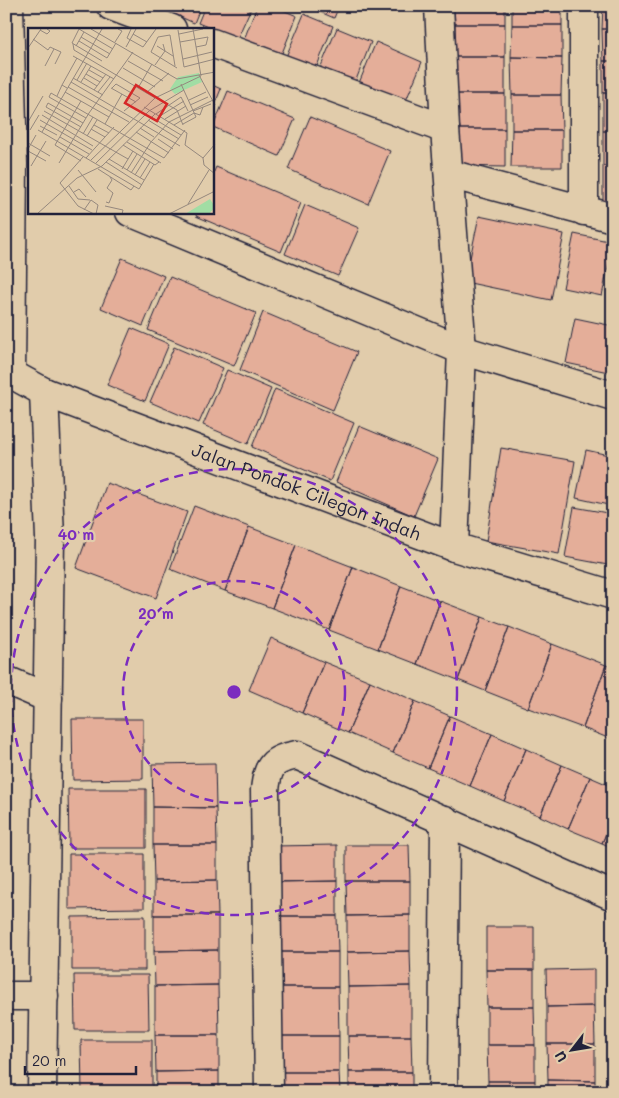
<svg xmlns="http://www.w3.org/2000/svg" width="619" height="1098" font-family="Mali,sans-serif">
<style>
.building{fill:#e4ae99;stroke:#22223b}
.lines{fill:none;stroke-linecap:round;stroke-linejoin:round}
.minor-casing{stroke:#22223b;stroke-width:31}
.minor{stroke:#e1ccab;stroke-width:28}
.ring{fill:none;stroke:#7b2cbf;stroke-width:2.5;stroke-dasharray:9 6}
.labels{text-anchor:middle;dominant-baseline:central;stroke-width:4.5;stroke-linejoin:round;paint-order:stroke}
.street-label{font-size:18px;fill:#22223b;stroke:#e1ccab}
.inset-road{fill:none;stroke:#95887e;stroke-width:1}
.view{fill:#d62828;fill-opacity:0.15;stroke:#d62828;stroke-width:2.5}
.inset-edge{fill:none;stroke:#22223b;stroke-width:2.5}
.centre{fill:#7b2cbf;stroke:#e1ccab;stroke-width:2.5}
.ring-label{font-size:15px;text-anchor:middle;font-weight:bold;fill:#7b2cbf;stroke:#e1ccab;stroke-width:4.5;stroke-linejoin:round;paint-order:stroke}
</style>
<rect width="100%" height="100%" fill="#e1ccab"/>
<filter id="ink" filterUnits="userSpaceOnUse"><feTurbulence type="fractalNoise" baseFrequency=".02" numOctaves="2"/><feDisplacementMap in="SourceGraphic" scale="10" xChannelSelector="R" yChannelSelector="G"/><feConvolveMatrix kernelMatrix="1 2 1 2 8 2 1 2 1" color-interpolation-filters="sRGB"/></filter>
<g filter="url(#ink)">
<path class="building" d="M 156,6 L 201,6 L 194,23 Z
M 205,6 L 252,6 L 237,39 L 198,23 Z
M 257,6 L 273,6 L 297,16 L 280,58 L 243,42 Z
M 306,6 L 339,6 L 334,18 Z
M 454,6 L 505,6 L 505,24 L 455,24 Z
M 512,6 L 562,6 L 562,25 L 512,25 Z
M 603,6 L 613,6 L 613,29 L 602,29 Z
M 304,14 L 333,26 L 315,71 L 285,59 Z
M 455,24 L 505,24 L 505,57 L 455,57 Z
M 512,25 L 562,25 L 562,58 L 511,57 Z
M 337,28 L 371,42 L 354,85 L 319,71 Z
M 602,29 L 613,29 L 613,61 L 603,61 Z
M 376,42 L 422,62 L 405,103 L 359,83 Z
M 455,57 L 505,57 L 505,94 L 455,94 Z
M 511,57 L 562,58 L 561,95 L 512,95 Z
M 603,61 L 613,61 L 613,93 L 603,93 Z
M 212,85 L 221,89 L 212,111 Z
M 228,91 L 295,119 L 279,156 L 213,127 Z
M 603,93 L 613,93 L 613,131 L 603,131 Z
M 455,94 L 505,94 L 505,129 L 455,129 Z
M 512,95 L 561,95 L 562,130 L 512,130 Z
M 310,117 L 390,151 L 368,204 L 288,169 Z
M 455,129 L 505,129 L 505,167 L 455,166 Z
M 512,130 L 562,130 L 562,167 L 511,167 Z
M 603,131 L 613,131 L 613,166 L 603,166 Z
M 603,166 L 613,166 L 613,203 L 603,203 Z
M 216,167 L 301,203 L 281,252 L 196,216 L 197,212 L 212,212 L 212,176 Z
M 305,205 L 359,228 L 338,276 L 285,254 Z
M 479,216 L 564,234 L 551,300 L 465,282 Z
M 574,234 L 613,242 L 602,296 L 563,288 Z
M 122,258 L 164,276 L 143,326 L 101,308 Z
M 170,277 L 256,313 L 234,366 L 148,330 Z
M 613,306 L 613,323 L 609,322 Z
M 263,312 L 357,352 L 333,410 L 240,370 Z
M 575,318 L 613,326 L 613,373 L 566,363 Z
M 131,328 L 169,344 L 145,401 L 107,385 Z
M 174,347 L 223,368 L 199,423 L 150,402 Z
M 227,370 L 271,389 L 248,444 L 203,425 Z
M 275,389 L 354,423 L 330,481 L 252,447 Z
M 359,426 L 438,459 L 414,516 L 336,482 Z
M 501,448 L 575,461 L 559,554 L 486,541 Z
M 586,450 L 613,456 L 613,506 L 576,498 Z
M 107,483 L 187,512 L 156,598 L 76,568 Z
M 194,506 L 249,527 L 225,591 L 170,569 Z
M 574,507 L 613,514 L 613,566 L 565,557 Z
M 249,527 L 296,545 L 272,608 L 225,591 Z
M 296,545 L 353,567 L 329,630 L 272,608 Z
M 353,567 L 401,586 L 378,649 L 329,630 Z
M 401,586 L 440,601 L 417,664 L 378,649 Z
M 440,601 L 482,617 L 458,680 L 417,664 Z
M 482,617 L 509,627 L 485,691 L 458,680 Z
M 509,627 L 552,644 L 528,708 L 485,691 Z
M 271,638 L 324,662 L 302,713 L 249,690 Z
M 552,644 L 606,665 L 583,728 L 528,708 Z
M 324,662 L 370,681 L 348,733 L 302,713 Z
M 606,665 L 613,668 L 613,740 L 583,728 Z
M 370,681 L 415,701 L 393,753 L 348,733 Z
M 415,701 L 450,716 L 428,768 L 393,753 Z
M 450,716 L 492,734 L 470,786 L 428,768 Z
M 72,719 L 143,719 L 143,779 L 73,780 Z
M 492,734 L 526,749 L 504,801 L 470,786 Z
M 526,749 L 562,765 L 540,816 L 504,801 Z
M 215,763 L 216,808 L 153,807 L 152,764 Z
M 562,765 L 590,777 L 568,829 L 540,816 Z
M 590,777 L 613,787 L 613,818 L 602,843 L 568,829 Z
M 68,789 L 146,789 L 146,848 L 69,848 Z
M 153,807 L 216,808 L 217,845 L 153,845 Z
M 613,818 L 613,848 L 602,843 Z
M 153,845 L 217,845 L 217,880 L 154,881 Z
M 337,845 L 337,881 L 274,882 L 273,846 Z
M 346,845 L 409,845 L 410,881 L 346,881 Z
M 69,854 L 144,854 L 144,908 L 69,909 Z
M 217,880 L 218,915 L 154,915 L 154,881 Z
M 337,881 L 337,916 L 274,916 L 274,882 Z
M 346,881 L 410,881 L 410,915 L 347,916 Z
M 154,915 L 218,915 L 218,950 L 154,951 Z
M 410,915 L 410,951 L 347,952 L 347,916 Z
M 145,916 L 145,970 L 72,970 L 72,917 Z
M 274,916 L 337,916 L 338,952 L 274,952 Z
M 486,927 L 534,927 L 534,970 L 486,970 Z
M 218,950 L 218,985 L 155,986 L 154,951 Z
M 410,951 L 411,986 L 348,987 L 347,952 Z
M 274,952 L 338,952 L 338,987 L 275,987 Z
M 594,969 L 594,1006 L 547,1007 L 546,970 Z
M 486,970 L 534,970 L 534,1007 L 487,1007 Z
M 74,975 L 148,975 L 149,1030 L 75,1030 Z
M 218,985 L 219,1035 L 155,1035 L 155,986 Z
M 411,986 L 411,1036 L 348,1036 L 348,987 Z
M 275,987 L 338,987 L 339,1036 L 275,1036 Z
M 594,1006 L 595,1044 L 547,1044 L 547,1007 Z
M 487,1007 L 534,1007 L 535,1045 L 487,1045 Z
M 155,1035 L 219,1035 L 219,1071 L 156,1072 Z
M 275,1036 L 339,1036 L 339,1072 L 276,1072 Z
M 348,1036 L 411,1036 L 412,1072 L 349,1072 Z
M 81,1040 L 152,1040 L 152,1092 L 82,1092 Z
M 547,1044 L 595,1044 L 595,1081 L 548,1080 Z
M 487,1045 L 535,1045 L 535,1081 L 488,1081 Z
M 219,1071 L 219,1092 L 156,1092 L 156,1072 Z
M 276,1072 L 339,1072 L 340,1092 L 276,1092 Z
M 349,1072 L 412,1072 L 412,1092 L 349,1092 Z
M 548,1080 L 595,1081 L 595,1092 L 548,1092 Z
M 488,1081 L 535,1081 L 535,1092 L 488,1092 Z"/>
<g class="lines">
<defs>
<g id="minor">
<path d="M 9,6 L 13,164 L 11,373"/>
<path d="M 111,6 L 172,29"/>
<path d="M 439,6 L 445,129 L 462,350 L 454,547"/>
<path d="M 584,6 L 584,211"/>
<path d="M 212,43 L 445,129"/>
<path d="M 449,174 L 613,218"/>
<path d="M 130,212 L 462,350 L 613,396"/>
<path id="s1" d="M 6,371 L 44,392 L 454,547 L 613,595"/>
<path d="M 6,680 L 48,698"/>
<path d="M 6,996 L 44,996"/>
<path d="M 42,1092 L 50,538 L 44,392"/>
<path d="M 269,1092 L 265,790 C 268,765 272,760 297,755 L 613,896"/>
<path d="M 443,1092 L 445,820"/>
</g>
</defs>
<use href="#minor" class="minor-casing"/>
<use href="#minor" class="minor"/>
</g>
</g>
<g class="ring">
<circle cx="234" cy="692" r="111"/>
<circle cx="234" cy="692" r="223"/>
</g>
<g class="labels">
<g class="street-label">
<text stroke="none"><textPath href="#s1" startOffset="324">Jalan Pondok Cilegon Indah</textPath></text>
</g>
</g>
<g transform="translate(28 28)">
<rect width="186" height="186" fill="#e1ccab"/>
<path d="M 171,45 L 174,54 L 147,66 L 142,61 L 150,49 ZM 182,171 L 187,179 L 181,186 L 157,186 Z" fill="#a1dda4"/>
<path class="inset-road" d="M 51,1 L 44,15 L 74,33M 51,1 L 85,21M 63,1 L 149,51 L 187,44M 103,1 L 99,10 L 115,19 L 128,1M 12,2 L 19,6 L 22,3 L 19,1M 150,2 L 156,39 L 187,31M 105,6 L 119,14M 151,6 L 175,1M 53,9 L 82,26M 5,11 L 20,22 L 22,19 L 33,24 L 27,36M 51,13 L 79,30 L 88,15M 87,14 L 94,3 L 90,1M 152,14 L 180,9 L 178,17 L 168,19M 45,16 L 46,22 L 127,70M 48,18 L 56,4M 129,18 L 145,28M 98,19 L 108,1M 0,20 L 13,1M 45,28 L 86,51M 155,31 L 184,24M 100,33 L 135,53M 127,37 L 137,23 L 135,16M 17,38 L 26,21M 147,38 L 142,7 L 130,9 L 123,24 L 149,40M 95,40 L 127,59M 61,42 L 75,50M 58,46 L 72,54M 171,47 L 187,77M 45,50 L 75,67M 56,50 L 69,58M 49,52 L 59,35M 43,54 L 152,118M 53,54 L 63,38M 153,56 L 168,89 L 155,96M 34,57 L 49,30M 40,59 L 101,94M 83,60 L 108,74M 84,60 L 88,56 L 112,70 L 96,83M 110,60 L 124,36M 66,62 L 78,46M 37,64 L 81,89M 70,64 L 82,49M 118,65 L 141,45M 29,68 L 34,57 L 39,60M 21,69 L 23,65 L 136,130 L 157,102M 21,69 L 58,90M 128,70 L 149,82 L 155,97M 161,72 L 178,64M 20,75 L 18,79 L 53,99M 20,75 L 55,95M 162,77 L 180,69M 116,79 L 159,105 L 157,117 L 175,130M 16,83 L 100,131M 165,83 L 183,76M 128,86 L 153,69 L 160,83M 14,87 L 65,118M 132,88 L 156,73M 123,89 L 153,107M 137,91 L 158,78M 12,92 L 64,122M 120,92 L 151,111M 0,94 L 15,68M 77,96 L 94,66M 66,97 L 81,105M 146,97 L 166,85 L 172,87 L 175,79M 12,98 L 29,107M 112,100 L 126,109M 63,101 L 77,109M 2,102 L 11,87M 10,102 L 111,161 L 126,136M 14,104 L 74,1M 108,104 L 141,125M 55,106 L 65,89M 59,108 L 69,92M 32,109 L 61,126M 130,111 L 145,121M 99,114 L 133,135M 0,115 L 22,128M 95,117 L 127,137 L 131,134M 0,121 L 8,107M 0,123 L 18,133M 55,129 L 32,155 L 50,178 L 66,186M 58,130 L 86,99M 175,130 L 176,137 L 187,146M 175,130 L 187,116M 81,131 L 116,152M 63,132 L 127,70 L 173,48 L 165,1M 53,133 L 27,117 L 53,73M 78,134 L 114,157M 31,135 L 61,85 L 105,24M 68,135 L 121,83 L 156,62M 3,138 L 18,113M 70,141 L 103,162 L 106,158M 94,141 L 105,123M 50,142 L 68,164M 99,142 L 109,126M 103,145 L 123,114 L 141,94 L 187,71M 107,147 L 117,131M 112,150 L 122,134M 41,158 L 50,171 L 62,172M 46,164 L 51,161 L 58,169M 78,174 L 81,175 L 85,165 L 79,160 L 84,152 L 82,149M 160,176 L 181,142M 77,178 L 95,182 L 94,186M 56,182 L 63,172 L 70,177 L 68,186M 9,186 L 49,150 L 74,138 L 127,86M 141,186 L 187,163"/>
<path class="view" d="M 108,57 L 139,76 L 129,93 L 97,75 Z"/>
<rect width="186" height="186" class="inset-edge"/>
</g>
<circle cx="234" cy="692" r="8" class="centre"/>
<g class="ring-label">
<text x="76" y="540">40 m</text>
<text x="156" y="619">20 m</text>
</g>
<rect width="619" height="1098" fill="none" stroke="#e1ccab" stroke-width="25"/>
<rect x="12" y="12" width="594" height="1073" fill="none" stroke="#22223b" stroke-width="2" filter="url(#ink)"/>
<g transform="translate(572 1050) rotate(239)" stroke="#e1ccab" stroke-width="4" paint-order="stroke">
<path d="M0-4L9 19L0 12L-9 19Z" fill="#22223b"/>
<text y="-8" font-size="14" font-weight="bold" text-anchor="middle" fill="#22223b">U</text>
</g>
<path d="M25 1066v8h111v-8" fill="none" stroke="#22223b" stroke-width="2.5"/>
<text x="32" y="1066" font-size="15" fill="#22223b" stroke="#e1ccab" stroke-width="4" paint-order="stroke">20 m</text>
</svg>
